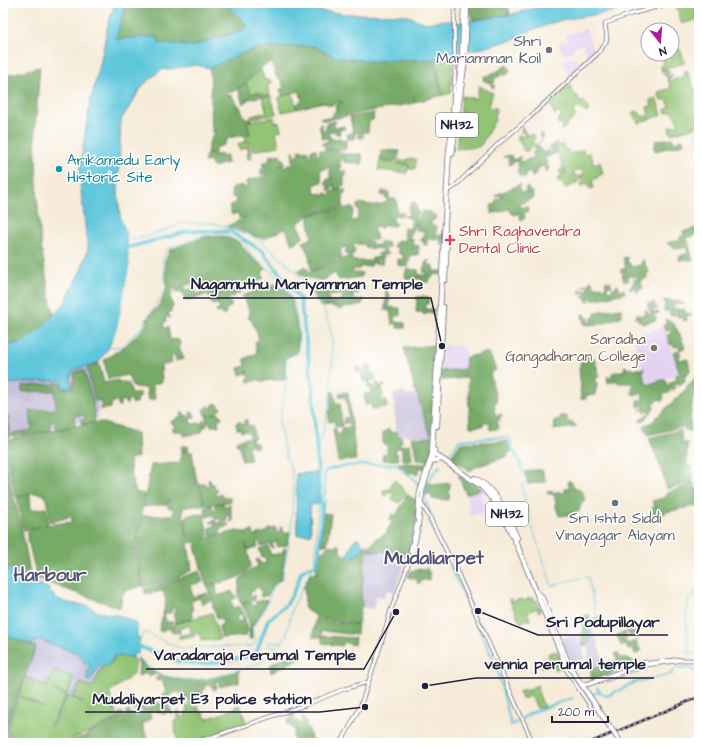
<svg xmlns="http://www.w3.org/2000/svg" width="702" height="746" font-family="'Architects Daughter',sans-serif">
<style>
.built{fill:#e3d3f2}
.industrial{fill:#c6c0da}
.green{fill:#93c474;stroke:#5a7358}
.forest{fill:#76aa66;stroke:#4c6650}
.water{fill:#5fc7dc;stroke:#40748c}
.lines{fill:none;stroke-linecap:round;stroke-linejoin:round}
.stream{stroke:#5fc7dc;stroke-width:1}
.canal{stroke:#5fc7dc;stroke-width:2}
.river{stroke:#5fc7dc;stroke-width:3.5}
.secondary-casing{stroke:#6c6872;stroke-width:4.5}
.highway-casing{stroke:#6c6872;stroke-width:6}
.secondary{stroke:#fff;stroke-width:3}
.highway{stroke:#fff;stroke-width:4.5}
.rail-casing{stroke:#22223b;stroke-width:2.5}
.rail{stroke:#fff;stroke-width:1;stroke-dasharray:3;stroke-linecap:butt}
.highway-bridge-casing{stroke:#6c6872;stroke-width:6;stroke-linecap:butt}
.highway-bridge{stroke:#fff;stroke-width:4.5}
.worship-dot{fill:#6b7280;stroke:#fff;stroke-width:1.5}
.culture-dot{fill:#0f9aa8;stroke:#fff;stroke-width:1.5}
.health-dot{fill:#e0444e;stroke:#fff;stroke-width:1.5}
.education-dot{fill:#8d6e63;stroke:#fff;stroke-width:1.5}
.labels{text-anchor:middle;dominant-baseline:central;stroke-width:3;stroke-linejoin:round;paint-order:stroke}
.shield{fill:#fff;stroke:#646476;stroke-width:1}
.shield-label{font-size:14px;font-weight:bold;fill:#22223b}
.worship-label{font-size:15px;fill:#5b616d;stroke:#fff;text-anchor:end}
.culture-label{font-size:15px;fill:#0d838f;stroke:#fff;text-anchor:start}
.health-label{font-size:15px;fill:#be3a42;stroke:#fff;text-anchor:start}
.education-label{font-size:15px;fill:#785e54;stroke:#fff;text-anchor:end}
.district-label{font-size:19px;font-weight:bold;fill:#555172;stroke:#fff}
.leader{fill:none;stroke:#22223b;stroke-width:1.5}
.callout-dot{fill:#22223b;stroke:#fff;stroke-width:1.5}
.callout-label{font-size:16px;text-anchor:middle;font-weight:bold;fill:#22223b;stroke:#fff;stroke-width:3;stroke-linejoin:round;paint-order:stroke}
</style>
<rect width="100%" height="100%" fill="#fff"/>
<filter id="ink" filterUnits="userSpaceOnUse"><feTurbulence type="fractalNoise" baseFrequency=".025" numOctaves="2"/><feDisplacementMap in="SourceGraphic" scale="8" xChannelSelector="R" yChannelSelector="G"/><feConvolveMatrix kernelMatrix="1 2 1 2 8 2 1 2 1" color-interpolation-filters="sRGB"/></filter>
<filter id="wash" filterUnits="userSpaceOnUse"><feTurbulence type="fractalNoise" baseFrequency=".012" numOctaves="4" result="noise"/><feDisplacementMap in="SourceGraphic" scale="16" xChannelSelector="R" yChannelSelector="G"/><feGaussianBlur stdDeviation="0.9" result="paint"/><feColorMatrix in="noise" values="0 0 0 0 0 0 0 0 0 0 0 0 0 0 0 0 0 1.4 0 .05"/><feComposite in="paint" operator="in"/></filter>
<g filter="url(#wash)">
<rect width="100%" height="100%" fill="#f6ebd8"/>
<path class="built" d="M 586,29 L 595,54 L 570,77 L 564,64 L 566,59 L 575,56 L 578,62 L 586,59 L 585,57 L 588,56 L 583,44 L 573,48 L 573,51 L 564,54 L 559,46 L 560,45 L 559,43 L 564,41 L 566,43 L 568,42 L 566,35 Z
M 663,325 L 680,374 L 647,385 L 633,336 L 660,328 Z
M 442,345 L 464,346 L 466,358 L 465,369 L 441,371 Z
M 483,488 L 487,492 L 481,495 L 485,511 L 470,517 L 466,495 Z"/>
<path class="industrial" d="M 98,363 L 99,381 L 98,418 L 3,438 L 3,384 L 62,380 L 71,387 L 70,378 L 74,370 Z
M 404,391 L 406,396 L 417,394 L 430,435 L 427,437 L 397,435 L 393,394 Z
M 408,495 L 417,501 L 410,546 L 395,592 L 387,590 L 385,597 L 376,596 L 374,609 L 357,607 L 367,551 L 372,543 L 374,542 L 377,537 L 379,538 L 382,535 L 385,535 Z
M 591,625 L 605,664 L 589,669 L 590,632 Z
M 3,634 L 34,641 L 40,640 L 81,654 L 90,663 L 86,680 L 90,681 L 99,665 L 107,666 L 112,661 L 114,656 L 118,656 L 112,684 L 108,689 L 117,716 L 57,743 L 3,743 Z
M 579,634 L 585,659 L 571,663 L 561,639 Z"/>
<path class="green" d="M 686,3 L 693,3 L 699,19 L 682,24 L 676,6 Z
M 672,46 L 674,50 L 680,49 L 685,63 L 661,69 L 660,66 L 664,64 L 663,59 L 668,57 L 667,54 L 672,54 Z
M 441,58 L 453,58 L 451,93 L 443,95 L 436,60 Z
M 261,69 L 264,79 L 266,79 L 266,81 L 270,80 L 272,84 L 267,85 L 270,95 L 263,96 L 262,94 L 257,92 L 251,94 L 246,82 Z
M 666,69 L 671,72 L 667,73 L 668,76 L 673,75 L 669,78 L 670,81 L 685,76 L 684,71 L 687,70 L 699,100 L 699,126 L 671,134 L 669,127 L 679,125 L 673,111 L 666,113 L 665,110 L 670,107 L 667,99 L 661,101 L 658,92 L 671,88 L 666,75 L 664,75 L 661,70 Z
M 570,84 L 573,93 L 578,96 L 580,102 L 584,101 L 589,111 L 586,113 L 578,107 L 573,112 L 576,116 L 562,130 L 561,128 L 564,125 L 562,123 L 561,125 L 559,124 L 557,120 L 562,116 L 558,112 L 555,115 L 549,102 Z
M 479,86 L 493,93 L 488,107 L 496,108 L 495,120 L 481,145 L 478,147 L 456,149 L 459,127 L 468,128 L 469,121 L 460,120 L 462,96 L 476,99 Z
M 292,93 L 297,109 L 282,112 L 278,98 Z
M 271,96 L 276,114 L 251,119 L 251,116 L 267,112 L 262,97 Z
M 656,98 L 662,115 L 638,123 L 636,117 L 632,113 L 638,111 L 642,117 L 649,115 L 647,107 L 652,106 L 650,100 Z
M 274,117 L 275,123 L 279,122 L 281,131 L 276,132 L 279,146 L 253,151 L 251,142 L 249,142 L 252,158 L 248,159 L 247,154 L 249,154 L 247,147 L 240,150 L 238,144 L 248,141 L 246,141 L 245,136 L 250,134 L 247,122 Z
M 522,127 L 527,135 L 532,134 L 535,138 L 532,142 L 536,145 L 542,139 L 539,135 L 541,133 L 544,137 L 534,148 L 532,146 L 528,148 L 529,150 L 525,152 L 517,137 L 519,137 L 520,134 L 523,137 L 525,136 L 524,133 L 521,132 Z
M 557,142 L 558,145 L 563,145 L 565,149 L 567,149 L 570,154 L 583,150 L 584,154 L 590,153 L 592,160 L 594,159 L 592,161 L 593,164 L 600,162 L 603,174 L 598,176 L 597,178 L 592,181 L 594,188 L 590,189 L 587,184 L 584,185 L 582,187 L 581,183 L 587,181 L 586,179 L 580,180 L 579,177 L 584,174 L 580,169 L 574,172 L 574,175 L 577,176 L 578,182 L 576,182 L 576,184 L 565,188 L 562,182 L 559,182 L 557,178 L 562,176 L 559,170 L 563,169 L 566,175 L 554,144 Z
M 407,159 L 416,159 L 415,169 L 409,169 L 409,165 L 407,173 L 378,170 L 380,161 L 408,165 L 407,162 L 406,164 L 398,163 L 399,160 L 407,161 Z
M 394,479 L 408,495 L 405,498 L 403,497 L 399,503 L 392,499 L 394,494 L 388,491 L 386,496 L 383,495 L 383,490 L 390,489 Z
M 510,598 L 512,602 L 521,599 L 525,601 L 528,598 L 534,598 L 534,601 L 536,600 L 541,611 L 539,612 L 536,608 L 527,613 L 530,619 L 530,620 L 524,620 L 522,623 L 520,622 L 509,599 Z
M 212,613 L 214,619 L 213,620 L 214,620 L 220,639 L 201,641 L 200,634 L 194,634 L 194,637 L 179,638 L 179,636 L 193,632 L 193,631 L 191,631 L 189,625 L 179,629 L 180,633 L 178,633 L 175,624 Z
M 557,651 L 562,664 L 560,668 L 555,670 L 554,664 L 553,664 L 548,666 L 541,667 L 543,662 L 547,659 L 549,661 L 552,659 L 551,657 L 548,657 L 549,653 Z
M 116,656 L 129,656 L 135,659 L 134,673 L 124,682 L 109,692 L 118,718 L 84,734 L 60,743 L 12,743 L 7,729 L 19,696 L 43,707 L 19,695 L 26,677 L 47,687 L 54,670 L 74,677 L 67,695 L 53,689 L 66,696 L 50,727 L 57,717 L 67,696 L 84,703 L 72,696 L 81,683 L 93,687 L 101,669 L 103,666 L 110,664 Z
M 538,685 L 537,689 L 544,707 L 537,708 L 531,696 L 522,699 L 519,691 L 525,689 L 527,692 L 529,691 L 528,688 L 529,688 L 531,691 L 532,690 L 532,687 Z
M 191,702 L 194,708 L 198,706 L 200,713 L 203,712 L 206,719 L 227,712 L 240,705 L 247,725 L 214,736 L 215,743 L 178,743 L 174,722 L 179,719 L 176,714 L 178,711 L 182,718 L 186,716 L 185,713 L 188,711 L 186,707 Z"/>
<path class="forest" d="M 126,3 L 224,3 L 246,23 L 244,30 L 193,46 L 157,43 L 157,37 L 116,39 Z
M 470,3 L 490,3 L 490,5 L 502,4 L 503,8 L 509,8 L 510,14 L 472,20 L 472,14 L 469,12 Z
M 314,46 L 336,57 L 369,61 L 434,59 L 443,95 L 415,102 L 414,97 L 415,103 L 365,112 L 328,120 L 323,120 L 320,118 L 330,118 L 336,110 L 335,105 L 343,102 L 336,102 L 332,105 L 329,105 L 323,102 L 297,109 L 296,105 L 301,101 L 302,99 L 299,91 L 287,95 L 286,94 L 282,96 L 280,89 L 284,89 L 281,79 L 277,78 L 271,62 L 261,67 L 261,69 L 235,91 L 227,93 L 228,96 L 231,95 L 240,107 L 245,118 L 252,120 L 247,122 L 250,134 L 228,138 L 224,145 L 215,148 L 215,153 L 207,152 L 209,143 L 217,128 L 212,133 L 210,68 L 234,56 L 257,48 Z
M 507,65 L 510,70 L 508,71 L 509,73 L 504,76 L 502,73 L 499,74 L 501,76 L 497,77 L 494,80 L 495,82 L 493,84 L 495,87 L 494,88 L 491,86 L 492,84 L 483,80 L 484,76 L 490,76 L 490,74 L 496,72 Z
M 40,67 L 35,128 L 38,211 L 42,252 L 51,304 L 55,314 L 37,332 L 20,343 L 3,346 L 3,76 Z
M 246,83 L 251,94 L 257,93 L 262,94 L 263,96 L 249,99 L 243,104 L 238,89 Z
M 374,113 L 373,120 L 369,121 L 368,132 L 363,132 L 363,138 L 359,138 L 358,132 L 355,133 L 355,139 L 348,139 L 347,134 L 353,133 L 350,117 Z
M 336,121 L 336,122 L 334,123 L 335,128 L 344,126 L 345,129 L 339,130 L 340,134 L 336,134 L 335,131 L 328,132 L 329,136 L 330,136 L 331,139 L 341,138 L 341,141 L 346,140 L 346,149 L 344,150 L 325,149 L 325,145 L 322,145 L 322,143 L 328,141 L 329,139 L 322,138 L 319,125 L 322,124 L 322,130 L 326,130 L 326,123 Z
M 672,138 L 674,142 L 683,139 L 684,144 L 655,151 L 653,146 L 656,145 L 655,141 L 665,139 L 665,140 Z
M 553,144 L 557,153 L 545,158 L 549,170 L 545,172 L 545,167 L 543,166 L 537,169 L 537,173 L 534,174 L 535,176 L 532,177 L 530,172 L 525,174 L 526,177 L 525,179 L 522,176 L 520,177 L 517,170 L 519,169 L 517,161 L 509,165 L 508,157 L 503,157 L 511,155 L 513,161 L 515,158 L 518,160 L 517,158 L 521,156 L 519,159 L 521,162 L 535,157 L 532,153 L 535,151 L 535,148 L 538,146 L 543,153 L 547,150 L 550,154 L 552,153 L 549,147 Z
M 316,149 L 317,157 L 319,156 L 320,150 L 338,151 L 343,154 L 362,154 L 362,164 L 344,162 L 343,157 L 341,157 L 341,162 L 337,166 L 341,165 L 340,172 L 346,170 L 346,176 L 344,176 L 344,185 L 341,186 L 341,189 L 335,190 L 334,185 L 332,185 L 332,190 L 328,190 L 328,185 L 326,185 L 326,180 L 330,179 L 330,168 L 323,169 L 320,170 L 322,182 L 314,185 L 315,194 L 322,193 L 322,196 L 325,196 L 325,193 L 328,193 L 329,195 L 330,195 L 331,192 L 345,189 L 345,194 L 343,195 L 343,207 L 308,214 L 307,217 L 298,223 L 303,238 L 292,245 L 286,228 L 264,239 L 226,227 L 246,217 L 239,218 L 238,213 L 232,215 L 229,206 L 236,202 L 235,197 L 232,197 L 231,191 L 234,187 L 243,185 L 245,189 L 247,188 L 246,181 L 267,176 L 267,174 L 261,175 L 261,169 L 263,168 L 263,162 L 270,161 L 269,156 L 280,154 L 281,159 L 284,159 L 285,163 L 278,167 L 284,165 L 285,168 L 287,167 L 287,164 L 289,164 L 290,167 L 292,167 L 293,151 L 294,151 L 295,156 L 299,154 L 299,150 L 308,151 L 308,157 L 310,157 L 311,150 Z
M 381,150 L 400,151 L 397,161 L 380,160 Z
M 207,153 L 227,156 L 228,163 L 213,167 L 209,161 L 204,162 Z
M 521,184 L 519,187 L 522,193 L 526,191 L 525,188 L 527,187 L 529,189 L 529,192 L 532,192 L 533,198 L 520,204 L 521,208 L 527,206 L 528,211 L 524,213 L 525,218 L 521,220 L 519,213 L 514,215 L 508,209 L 495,213 L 494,211 L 494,213 L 492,214 L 491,205 L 495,205 L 496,200 L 502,197 L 501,195 L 496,196 L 496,195 Z
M 382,191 L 389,192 L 389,199 L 396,199 L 397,201 L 397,212 L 403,212 L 403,214 L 400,216 L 394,215 L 393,216 L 393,220 L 396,224 L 394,226 L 385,225 L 382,228 L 374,227 L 374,232 L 376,234 L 377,240 L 367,240 L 367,242 L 372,242 L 372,245 L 380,245 L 380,241 L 388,243 L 389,247 L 386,247 L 385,253 L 389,253 L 388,255 L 384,254 L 382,264 L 379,264 L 380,258 L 378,258 L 377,264 L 372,263 L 371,266 L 360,267 L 359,269 L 352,270 L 353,273 L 362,273 L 361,277 L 340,280 L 338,279 L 335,273 L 322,281 C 313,277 304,280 297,271 L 305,266 L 310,272 L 313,271 L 350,256 L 352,256 L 352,261 L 372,261 L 372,258 L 377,258 L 378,253 L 382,253 L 382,249 L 366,248 L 365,244 L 353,244 L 355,249 L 354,254 L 347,255 L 345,251 L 347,250 L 347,247 L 340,249 L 342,257 L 313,270 L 311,270 L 310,265 L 311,264 L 309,259 L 310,258 L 303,242 L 309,240 L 312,237 L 309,222 L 309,215 L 352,207 L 354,210 L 351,220 L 357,221 L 359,209 L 357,209 L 357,205 L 360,203 C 369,205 381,208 388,200 L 385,198 L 385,196 L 381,195 Z
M 411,202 L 415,202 L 415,206 L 417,206 L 416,212 L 419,212 L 414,229 L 408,239 L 413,238 L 412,249 L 414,249 L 414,245 L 419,246 L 418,255 L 410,255 L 408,267 L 398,265 L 398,259 L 403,260 L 403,255 L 398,253 L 398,248 L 393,246 L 398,240 L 403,241 L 405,237 L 407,237 L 407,235 L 403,235 L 404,228 L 410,229 L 412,219 L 403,216 L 409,216 L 409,206 L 411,206 Z
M 422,211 L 432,212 L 431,215 L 436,215 L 435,220 L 431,221 L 431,225 L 437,227 L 435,235 L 444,235 L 444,245 L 441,245 L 441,239 L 427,239 L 427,245 L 424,245 L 424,241 L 421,241 L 421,239 L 423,239 L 424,231 L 417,230 L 416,226 Z
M 696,228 L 697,232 L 695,235 L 687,238 L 693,260 L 679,260 L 680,256 L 688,253 L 686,247 L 677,249 L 667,243 L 680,240 L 680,237 L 684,236 L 683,232 Z
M 224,236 L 239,242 L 251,257 L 266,269 L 262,273 L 264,278 L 256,282 L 252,278 L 246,282 L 249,287 L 244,289 L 240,280 L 234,283 L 236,285 L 224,288 L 225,290 L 229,287 L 231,288 L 236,286 L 241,292 L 228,299 L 232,306 L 225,310 L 226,313 L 223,316 L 221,312 L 217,313 L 216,311 L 220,309 L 218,304 L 213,305 L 210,299 L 225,291 L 225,290 L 209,298 L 203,278 L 200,277 L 200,281 L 172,290 L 173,294 L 170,295 L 173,307 L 171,308 L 171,312 L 167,314 L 169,315 L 170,318 L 168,317 L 165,317 L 166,321 L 163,326 L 164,328 L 168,327 L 170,340 L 178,339 L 179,342 L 180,342 L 181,345 L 179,346 L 184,359 L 176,361 L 175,355 L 171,356 L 172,362 L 161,365 L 162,382 L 153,384 C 152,388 155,394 156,399 L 148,400 L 146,388 L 133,387 L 128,375 L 108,379 L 104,360 L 126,345 L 139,333 L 146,325 L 147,318 L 161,303 L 167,288 L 165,261 L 170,250 L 204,237 Z
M 627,257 L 628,262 L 625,264 L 630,263 L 631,267 L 641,265 L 643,259 L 649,273 L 646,274 L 647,278 L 640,281 L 643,288 L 638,289 L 638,292 L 636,292 L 635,287 L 630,290 L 629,288 L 633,286 L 632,283 L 635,282 L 633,280 L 638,279 L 637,276 L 632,277 L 631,275 L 628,276 L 629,281 L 624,281 L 622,275 L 627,274 L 626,272 L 622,273 L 620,270 L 626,268 L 623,258 Z
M 429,260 L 428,265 L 433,265 L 433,271 L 442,271 L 442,275 L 434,274 L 432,278 L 430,278 L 429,282 L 422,282 L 421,279 L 408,279 L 405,277 L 406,270 L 408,269 L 418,270 L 419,275 L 427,275 L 427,272 L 423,272 L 425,263 Z
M 590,280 L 593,282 L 594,287 L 602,286 L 603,289 L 606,287 L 605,282 L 610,281 L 612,287 L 611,286 L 606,287 L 607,289 L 610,291 L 618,285 L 620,290 L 624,289 L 625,293 L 592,300 L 590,296 L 589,296 L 589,301 L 587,302 L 586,297 L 581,297 L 586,296 L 585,292 L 580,293 L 579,291 L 589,290 L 588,286 L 581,287 L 590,284 Z
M 282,282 L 292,302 L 298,332 L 297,352 L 285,359 L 285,380 L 260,381 L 259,379 L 249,383 L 247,379 L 250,378 L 250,375 L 248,375 L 247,370 L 247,373 L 240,375 L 238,368 L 246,366 L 244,359 L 257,353 L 255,342 L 258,341 C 260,333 253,326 251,319 L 249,319 L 248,315 L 249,313 C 248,307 246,301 242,296 Z
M 325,284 L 328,287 L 330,287 L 332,293 L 352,290 L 351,285 L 359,285 L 358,294 L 328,296 L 325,293 L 330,301 L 331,306 L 321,307 L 312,293 L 322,289 L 320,287 Z
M 184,287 L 185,290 L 194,288 L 197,294 L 205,292 L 206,295 L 186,301 L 182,292 L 177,293 L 176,290 Z
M 386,289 L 387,289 L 387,295 L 390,295 L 389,307 L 400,308 L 400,316 L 394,316 L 395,322 L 405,323 L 405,328 L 397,328 L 397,324 L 393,323 L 392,325 L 390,311 L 385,310 Z
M 353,295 L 354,302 L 356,301 L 356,300 L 364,299 L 363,302 L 361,305 L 345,307 L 343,309 L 337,309 L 337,307 L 332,307 L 332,301 L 342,301 L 342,297 Z
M 424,296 L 429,298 L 428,304 L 425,304 L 425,309 L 434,309 L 433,313 L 426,312 L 426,315 L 423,314 L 422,312 L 416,312 L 417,297 Z
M 671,300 L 671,302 L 679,301 L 679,303 L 684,303 L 684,304 L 674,304 L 673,308 L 674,309 L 677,308 L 677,310 L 685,309 L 685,313 L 679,312 L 679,315 L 686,315 L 686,313 L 688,313 L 688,314 L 691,314 L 691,316 L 686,315 L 687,320 L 684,321 L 682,316 L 678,317 L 676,314 L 672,316 L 670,315 L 670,311 L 664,311 L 665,302 L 663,301 Z
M 654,302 L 655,307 L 658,308 L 653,310 L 654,313 L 659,312 L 659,313 L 654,314 L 656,320 L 642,324 L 641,320 L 638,321 L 638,317 L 634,318 L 637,317 L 637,313 L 638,316 L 646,314 L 645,310 L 647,310 L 648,315 L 651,314 L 647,304 Z
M 621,308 L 622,316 L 602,324 L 584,325 L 582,315 L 585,314 L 586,318 L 589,318 L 589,323 L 592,322 L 592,318 L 595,317 L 595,312 Z
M 666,319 C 677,324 681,337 685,348 L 679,350 L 681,355 L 679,355 L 680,360 L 688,359 L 690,371 L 687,373 L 687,375 L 684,378 L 686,380 L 678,386 L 680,383 L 679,382 L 675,386 L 676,388 L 672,391 L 669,387 L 670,382 L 674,381 L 677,378 L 676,375 L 680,374 L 673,352 L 680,350 L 678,346 L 674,347 L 673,344 L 670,345 L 667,335 L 672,333 L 671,330 L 665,331 L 663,325 L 667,323 Z
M 437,345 L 431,437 L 417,394 L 416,394 L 404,348 Z
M 489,352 L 496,370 L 490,373 L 497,402 L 494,403 L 495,409 L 494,410 L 496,416 L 501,414 L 502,416 L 499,417 L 500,420 L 497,421 L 499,429 L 490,430 L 489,425 L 491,425 L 491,422 L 484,423 L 483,426 L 470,427 L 469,409 L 471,408 L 469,408 L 468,378 L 441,380 L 441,371 L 465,369 L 466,357 Z
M 587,355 L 591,358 L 594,358 L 600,376 L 596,378 L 597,385 L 595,395 L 586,395 L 586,399 L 581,399 L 580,389 L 581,388 L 579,369 L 582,357 Z
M 99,363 L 104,383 L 118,380 L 119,382 L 124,382 L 129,384 L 132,394 L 140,392 L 140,397 L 138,398 L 137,403 L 132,403 L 131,399 L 128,400 L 127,404 L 126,405 L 126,402 L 124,402 L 124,400 L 120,401 L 120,406 L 118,406 L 118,402 L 111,403 L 111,408 L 101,410 L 100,400 L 95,401 L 87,368 Z
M 371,365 L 372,370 L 368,372 L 375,374 L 375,380 L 363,381 L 362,373 L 357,372 L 356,368 L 361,367 L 363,371 L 366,370 L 365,366 Z
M 626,366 L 627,369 L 632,368 L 633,370 L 644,368 L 643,374 L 647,385 L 665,379 L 670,392 L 668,394 L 666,393 L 663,396 L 664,398 L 662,401 L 659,399 L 653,405 L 655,407 L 643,421 L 640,422 L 640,420 L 650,412 L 648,410 L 645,413 L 644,410 L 639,410 L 644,409 L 643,406 L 638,407 L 637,401 L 643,400 L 642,393 L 635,395 L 632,394 L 633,383 L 618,383 L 618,380 L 608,383 L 607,377 L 613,376 L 612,373 L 625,370 L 624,367 Z
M 84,370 L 93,402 L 95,421 L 94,423 L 81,424 L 81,420 L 85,419 L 85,415 L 74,416 L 75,426 L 58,429 L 61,429 L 62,430 L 64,428 L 100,422 L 137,433 L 138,457 L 130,459 L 131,477 L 136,492 L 144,494 L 142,504 L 142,514 L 135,549 L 142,586 L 125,591 L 122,596 L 120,608 L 48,583 L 37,578 L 26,532 L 39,527 L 24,530 L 17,498 L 30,495 L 31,510 L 46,508 L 49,522 L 45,525 L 72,522 L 71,516 L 70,517 L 51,522 L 46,499 L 43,494 L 33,493 L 16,497 L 3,447 L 3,441 L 56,430 L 55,421 L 50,422 L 51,430 L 13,437 L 13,433 L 32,430 L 30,411 L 56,409 L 54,383 L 61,383 L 62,389 L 72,388 L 75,372 Z
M 696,377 C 697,383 695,387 694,392 C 692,405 689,418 691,431 L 686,430 L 682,427 L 648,435 L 644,427 L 645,425 L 653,422 L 654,420 L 687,388 L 687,386 Z
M 370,381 L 371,386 L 374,386 L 375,391 L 377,391 L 376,383 L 378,383 L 379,386 L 385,385 L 385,386 L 382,387 L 382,391 L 381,391 L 383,391 L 383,397 L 380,398 L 380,400 L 386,400 L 387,407 L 372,409 L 371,404 L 365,405 L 364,394 L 371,393 L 369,388 L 368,388 L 367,382 Z
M 52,384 L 53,391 L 22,392 L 22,386 Z
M 331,392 L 334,392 L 336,403 L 340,403 L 342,426 L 335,427 L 335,421 L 329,422 L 329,411 L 331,410 Z
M 348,392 L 356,460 L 338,461 L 333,429 L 336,429 L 337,435 L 341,434 L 341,428 L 350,427 L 350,423 L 343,423 L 344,418 L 349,417 L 346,397 L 340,397 L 339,393 Z
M 214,404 L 218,404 L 221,409 L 217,411 L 218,413 L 212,414 L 220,414 L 222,418 L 218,419 L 219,426 L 211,426 L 209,422 L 206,423 L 207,427 L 204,426 L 202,421 L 207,420 L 206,416 L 210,415 L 205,415 L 203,409 L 207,408 L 207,406 L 209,406 L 210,408 L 213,408 L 212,405 Z
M 190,412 L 194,413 L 195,417 L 190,418 L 191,424 L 201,423 L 204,428 L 201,433 L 184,436 L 183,431 L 173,431 L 173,428 L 176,427 L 175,424 L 172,424 L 171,421 L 176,420 L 176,418 L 181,417 L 181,413 L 184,413 L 185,416 L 187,415 L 187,417 L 190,417 Z
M 6,414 L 8,415 L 11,437 L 3,439 L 3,415 Z
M 560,416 L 567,416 L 567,422 L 573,422 L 574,425 L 576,425 L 576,427 L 553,430 L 555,428 L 553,422 L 555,420 L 560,419 Z
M 244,420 L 247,420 L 248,426 L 252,425 L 255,438 L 252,439 L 254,443 L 257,443 L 258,447 L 254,448 L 249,432 L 247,431 L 241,432 L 241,429 L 237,429 L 236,428 L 238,428 L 238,426 L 236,426 L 236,423 L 240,421 L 241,424 L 245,424 Z
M 389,429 L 391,433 L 397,431 L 397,435 L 401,436 L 402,442 L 400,443 L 400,446 L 410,444 L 412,460 L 402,460 L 402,447 L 395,449 L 395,453 L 397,453 L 398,460 L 382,460 L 383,454 L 387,454 L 387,444 L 383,444 L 383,433 Z
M 681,430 L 682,443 L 687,443 L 687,465 L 691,467 L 693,482 L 667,489 L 661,469 L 649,438 Z
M 250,437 L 252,445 L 248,446 L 251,460 L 242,461 L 239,445 L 237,445 L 236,441 Z
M 411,437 L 420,438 L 432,437 L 432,449 L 429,461 L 416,460 L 414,445 Z
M 507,441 L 512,452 L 507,453 L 508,456 L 476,467 L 470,471 L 450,458 L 461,443 Z
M 181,446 L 188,446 L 189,450 L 182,451 L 192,452 L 197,482 L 198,482 L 204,505 L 183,507 L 183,516 L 187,537 L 185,517 L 188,515 L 204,514 L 208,536 L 204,539 L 236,531 L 245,532 L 246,537 L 246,532 L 253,531 L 254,536 L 258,535 L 258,534 L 265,533 L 265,532 L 269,531 L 269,529 L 276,528 L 277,533 L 280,533 L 280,528 L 282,527 L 282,533 L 290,532 L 287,545 L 277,547 L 277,542 L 272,544 L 273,548 L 271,548 L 270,544 L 261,546 L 259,540 L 257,541 L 258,547 L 248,550 L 246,543 L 251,565 C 243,581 222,582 206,585 L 195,546 L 196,542 L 188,543 L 192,570 L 178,577 L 143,587 L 137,550 L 142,516 L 169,515 L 169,518 L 169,515 L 174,514 L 173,508 L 169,508 L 167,505 L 169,499 L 166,504 L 143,507 L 151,465 L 180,463 L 182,451 Z
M 3,456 L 21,524 L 30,572 L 3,567 Z
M 398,463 L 428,464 L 426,469 L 419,468 L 419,472 L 418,472 L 417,475 L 411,472 L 409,475 L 404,472 Z
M 534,470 L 542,470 L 546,482 L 528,484 L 525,472 Z
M 458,475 L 482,489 L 466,494 Z
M 208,480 L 210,480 L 212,484 L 214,484 L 215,489 L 217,489 L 217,491 L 215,492 L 216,496 L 221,494 L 223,497 L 230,498 L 230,502 L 205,505 L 200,484 L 205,483 L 206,486 L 209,485 Z
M 568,481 L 571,481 L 575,489 C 582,488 583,494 585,500 L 581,504 L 579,511 L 576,514 L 559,516 L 555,504 L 556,504 L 554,495 L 552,494 L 548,494 L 547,492 L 553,491 L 553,493 L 559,491 L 560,493 L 565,492 L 565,489 L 569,488 Z
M 429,482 L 432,485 L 450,483 L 449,500 L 432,499 L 432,495 L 425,494 L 425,492 Z
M 694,483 L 696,489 L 699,489 L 699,505 L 666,512 L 658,518 L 658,520 L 650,522 L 649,517 L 654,514 L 652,508 L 655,507 L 652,501 L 666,497 L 667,493 Z
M 408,495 L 417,501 L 415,528 L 408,555 L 398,552 L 367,551 L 363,570 L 364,571 L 361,597 L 362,606 L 361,607 L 358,624 L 325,619 L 325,621 L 358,625 L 357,635 L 322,631 L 321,637 L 312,637 L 314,635 L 313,634 L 316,616 L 306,610 L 304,606 L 305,598 L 304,587 L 311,572 L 317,574 L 316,566 L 321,552 L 324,551 L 329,545 L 333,546 L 337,545 L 340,546 L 340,552 C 342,553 343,555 345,556 C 353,560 362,550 367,545 L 370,547 L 372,543 L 374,542 L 377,537 L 379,538 L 382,535 L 385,535 L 392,522 L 389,520 L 392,514 L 395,515 L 393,520 Z
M 223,503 L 223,506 L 230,505 L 233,521 L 230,522 L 230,515 L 226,515 L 227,522 L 221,523 L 221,525 L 229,524 L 229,526 L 220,529 L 220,534 L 210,536 L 209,528 L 215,526 L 214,522 L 211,523 L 210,522 L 215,520 L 216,523 L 221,522 L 221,519 L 215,519 L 214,515 L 206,517 L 205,507 L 212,505 L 213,510 L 216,509 L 215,504 Z
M 323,513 L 331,514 L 327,545 L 321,545 Z
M 268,546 L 271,555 L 283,553 L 283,549 L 286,548 L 281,579 L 271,588 L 268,595 L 261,597 L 260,594 L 262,593 L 259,587 L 254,589 L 254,591 L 250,592 L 251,596 L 254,595 L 255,600 L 241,604 L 238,596 L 240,579 L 251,569 L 258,567 L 256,560 L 258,559 L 260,563 L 261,562 L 263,564 L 266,563 L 265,557 L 262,558 L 259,549 Z
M 427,568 L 428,572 L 430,572 L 429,577 L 431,578 L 428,580 L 421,580 L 421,583 L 417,583 L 418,580 L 408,577 L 411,571 Z
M 199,571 L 203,582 L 190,585 L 193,597 L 207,593 L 210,601 L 202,604 L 200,598 L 191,601 L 193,611 L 191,612 L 193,618 L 175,623 L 174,617 L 175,606 L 173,606 L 171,613 L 164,613 L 166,622 L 173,622 L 176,633 L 172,632 L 172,630 L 165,628 L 163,632 L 159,631 L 166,601 L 163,591 L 145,594 L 144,589 L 177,579 Z
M 216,584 L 217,596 L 232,591 L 233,595 L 235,595 L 236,598 L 231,600 L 234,608 L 239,606 L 244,613 L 237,615 L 239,622 L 243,621 L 242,615 L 244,614 L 248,631 L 246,636 L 222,638 L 219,626 L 223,624 L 221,618 L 217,619 L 207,586 Z
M 267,599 L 263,610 L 251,628 L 252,639 L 249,639 C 251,626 249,616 242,605 L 251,602 L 253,606 L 256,606 L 255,602 Z
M 589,615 L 589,619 L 591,619 L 591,621 L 597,618 L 598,620 L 590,624 L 589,644 L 583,646 L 581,635 L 584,631 L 582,617 Z
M 635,629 L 637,634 L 634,635 L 630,632 L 632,636 L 630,637 L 628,632 L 625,633 L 627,638 L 625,639 L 627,644 L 636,641 L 641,652 L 635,654 L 633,648 L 628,650 L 627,646 L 621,646 L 617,635 Z
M 3,634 L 29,644 L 36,647 L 5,728 L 5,734 L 9,743 L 3,743 Z
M 322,636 L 355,638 L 354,645 L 343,642 L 342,646 L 322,643 Z
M 299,650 L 302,657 L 271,673 L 270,665 L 286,656 L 290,663 L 287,656 L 293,655 L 294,651 Z
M 618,653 L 620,658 C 627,656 632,660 636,664 L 608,675 L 591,680 L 591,669 L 617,660 L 615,654 Z
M 138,658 C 165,689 205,682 239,670 L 239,683 L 232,683 L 220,687 L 218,681 L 215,681 L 217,688 L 214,690 L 211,684 L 207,686 L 204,684 L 205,689 L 202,690 L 201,686 L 199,686 L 200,691 L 202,691 L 203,695 L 196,698 L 195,693 L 192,694 L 193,699 L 189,702 L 187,698 L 184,700 L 180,692 L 178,693 L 176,692 L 167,698 L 164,697 L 163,694 L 166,692 L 162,680 L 158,681 L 155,679 L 159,677 L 158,674 L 149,676 L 148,673 L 141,674 L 141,676 L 138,677 L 139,663 L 137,662 Z
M 156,702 L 158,702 L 161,705 L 166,702 L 173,714 L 172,715 L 168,711 L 163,715 L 160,712 L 157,713 L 155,710 L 150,713 L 152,718 L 142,725 L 150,743 L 93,743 L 91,739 L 79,743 L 65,743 L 88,735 L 87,734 L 119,719 L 119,713 L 122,712 L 124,717 L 129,715 L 125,713 L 129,710 L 130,714 L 133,713 L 136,717 L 143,712 L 141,709 L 139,711 L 134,710 L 133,708 L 135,706 L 134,704 L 136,703 L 139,708 L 143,706 L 147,709 Z
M 294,711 L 296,717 L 294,718 L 296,723 L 298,720 L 299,724 L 302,723 L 303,720 L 301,717 L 303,715 C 304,720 307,725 309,730 C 310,734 311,739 312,743 L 294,742 L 293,735 L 295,734 L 294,728 L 291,728 L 289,724 L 287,724 L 287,723 L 289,719 L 291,718 L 289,713 Z"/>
<path class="water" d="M 115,3 L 126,3 L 116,39 L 158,37 L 158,43 L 193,46 L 244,30 L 246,23 L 224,3 L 265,3 L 299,9 L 348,14 L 406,15 L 425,23 L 446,20 L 456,23 L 510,15 L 551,3 L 644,3 L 631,9 L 561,20 L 527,32 L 519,38 L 482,48 L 458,52 L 452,57 L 434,59 L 369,61 L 336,57 L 314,46 L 257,48 L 238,55 L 210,68 L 196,65 L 161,70 L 143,85 L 121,120 L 118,192 L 120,217 L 126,236 L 129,264 L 117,326 L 109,347 L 98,363 L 74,370 L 70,378 L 71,387 L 63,388 L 62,380 L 3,384 L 3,346 L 20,343 L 37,332 L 63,306 L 81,270 L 88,249 L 79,174 L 90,103 L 100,65 L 108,24 Z
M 316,472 L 319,504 L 310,505 L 311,534 L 297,535 L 296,474 Z
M 358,538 L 364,546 C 361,553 354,557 346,557 L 354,540 Z
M 3,569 L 29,574 L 33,582 L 48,588 L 52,594 L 57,599 L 68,603 L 88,606 L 97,612 L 121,616 L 136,623 L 137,628 L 137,637 L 140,638 L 138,654 L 134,653 L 133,657 L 114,656 L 112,661 L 107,666 L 99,665 L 90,681 L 86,680 L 90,663 L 88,662 L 86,665 L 84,663 L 83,660 L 80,657 L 80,654 L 40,640 L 29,644 L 3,634 Z"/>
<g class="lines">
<path class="stream" d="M 699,131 L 696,131 L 699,146
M 120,217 L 128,235 L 133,240 L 155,234 L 183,223 L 212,223 L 239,230 L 258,239 L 290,266 L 309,287 L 323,307 L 332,335 L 332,361 L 330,402 L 316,461 L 319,497 L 315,562 L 292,609 L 287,633 L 282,643 L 267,642 L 268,645 L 278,648 L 279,652 C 274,658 263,658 257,664 L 217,677 L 190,681 L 163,675 L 146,667 L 138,658 C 138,650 138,637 145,632 L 179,648 L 253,646 L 257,639 L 253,638 L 252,628 L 264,611 L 273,587 L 282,579 L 291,530 L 293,495 L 292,471 L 286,457 L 279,423 L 287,380 L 286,358 L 298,353 L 299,332 L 294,302 L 283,282 L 251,255 L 242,239 L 224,233 L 202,236 L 167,249 L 163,260 L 166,288 L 157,303 L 141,328 L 121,347 L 109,347 L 117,326 L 129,264 L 126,236 Z
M 522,468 L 527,482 L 521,485 L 523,490
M 523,492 L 526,503
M 527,505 L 532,524
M 532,527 L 539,547
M 540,550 L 552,586 L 561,583
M 588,576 L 595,609
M 564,582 L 586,577
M 699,585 L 689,600 L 686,613 L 689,654 L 699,653
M 589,670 L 589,627 L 590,624 L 599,619 L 596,612"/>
<path class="canal" d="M 450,453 L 460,440 L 508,437 L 521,466
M 440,466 C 431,474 423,488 425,500 C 426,506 430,512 433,518 L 429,520 L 496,665 L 511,725 C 519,722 525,716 533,712 C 546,707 559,702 573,698
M 322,511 L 325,501 L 324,472 C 337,463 380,465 397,464 C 402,471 406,472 412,477 C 416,480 417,484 421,487
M 696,598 L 699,593
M 597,688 L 602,694 L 607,696 L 634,683 L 672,674 L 675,669 L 685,667 L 696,671
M 593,694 L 600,692"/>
<path class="river" d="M 123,249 L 189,231 L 230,231 L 262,251 L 300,299 L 313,389 L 317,460 L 322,511 L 319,554 L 316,566 L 307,568 L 301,572 L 297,585 L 287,604 L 268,620 L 257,651 L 250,656 L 221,662 L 200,664 L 180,662 L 135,645"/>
</g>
</g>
<g filter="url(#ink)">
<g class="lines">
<defs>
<path id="secondary" d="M 452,117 L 455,74 L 454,3
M 447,190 L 453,188 L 497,145 L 529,118 L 597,54 C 608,41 608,42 605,25 L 606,23 L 631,14 L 672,3
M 419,500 L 429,516 L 458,574 L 533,743
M 411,553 L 410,551 L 417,523 L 419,493 L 432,452
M 539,593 L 542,596 L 567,658 L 572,667
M 679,660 L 699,660
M 634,665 L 646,662
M 565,668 L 593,710 L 598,707
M 600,682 L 639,668
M 194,743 L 305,705 L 344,689 L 368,682
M 341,743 L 360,707 L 378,654 L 391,610 L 413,552 L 418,530 L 423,490 L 435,450 L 432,450"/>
<path id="highway" d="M 464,3 L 462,59 L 449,151 L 432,452 L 482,487 L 499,507 L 518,547 L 567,668
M 452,154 L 465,59 L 467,3
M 445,280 L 447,236
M 437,426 L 443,307
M 433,461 L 441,459
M 475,478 C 498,491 507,515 517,538
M 631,668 L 648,664 L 679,660"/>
</defs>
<use href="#secondary" class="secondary-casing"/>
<use href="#highway" class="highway-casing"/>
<use href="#secondary" class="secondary"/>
<use href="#highway" class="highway"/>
<defs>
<path id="rail" d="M 589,743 L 699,697"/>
</defs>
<use href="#rail" class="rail-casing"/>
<use href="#rail" class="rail"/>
<defs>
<path id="highway-bridge" d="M 569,666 L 621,743
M 581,684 L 588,684 L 631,668"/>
</defs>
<use href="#highway-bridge" class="highway-bridge-casing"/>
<use href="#highway-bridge" class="highway-bridge"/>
</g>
</g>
<g class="worship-dot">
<circle cx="549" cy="50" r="4"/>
<circle cx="615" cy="503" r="4"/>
</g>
<circle class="culture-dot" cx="59" cy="169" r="4"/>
<path class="health-dot" d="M448 234h4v4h4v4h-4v4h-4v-4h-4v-4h4z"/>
<circle class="education-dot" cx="654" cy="348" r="4"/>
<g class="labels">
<g class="shield">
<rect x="436" y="113" width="42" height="24" rx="3"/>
<rect x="486" y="502" width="42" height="24" rx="3"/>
</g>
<g class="shield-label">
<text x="457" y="125">NH32</text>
<text x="507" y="514">NH32</text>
</g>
<g class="worship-label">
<text x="541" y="41">Shri<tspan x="541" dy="17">Mariamman Koil</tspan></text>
<text x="615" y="518" text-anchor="middle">Sri Ishta Siddi<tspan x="615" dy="17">Vinayagar Alayam</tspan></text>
</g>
<g class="culture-label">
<text x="67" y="160">Arikamedu Early<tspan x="67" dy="17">Historic Site</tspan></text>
</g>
<g class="health-label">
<text x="459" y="231">Shri Raghavendra<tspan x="459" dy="17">Dental Clinic</tspan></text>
</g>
<g class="education-label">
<text x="646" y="339">Saradha<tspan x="646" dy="17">Gangadharan College</tspan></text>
</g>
<g class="district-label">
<text x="434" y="558">Mudaliarpet</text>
<text x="50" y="575">Harbour</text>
</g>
</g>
<path class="leader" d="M442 346L431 298H183M478 611L538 635H668M396 612L364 669H146M425 686L476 678H654M365 707L320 712H85"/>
<g class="callout-dot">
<circle cx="442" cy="346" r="4"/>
<circle cx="478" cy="611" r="4"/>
<circle cx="396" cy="612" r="4"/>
<circle cx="425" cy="686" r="4"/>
<circle cx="365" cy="707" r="4"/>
</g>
<g class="callout-label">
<text x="307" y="289">Nagamuthu Mariyamman Temple</text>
<text x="603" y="627">Sri Podupillayar</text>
<text x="255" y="660">Varadaraja Perumal Temple</text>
<text x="565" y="669">vennia perumal temple</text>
<text x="202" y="704">Mudaliyarpet E3 police station</text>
</g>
<rect width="702" height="746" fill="none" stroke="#fff" stroke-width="16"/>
<g transform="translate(660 42) rotate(163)"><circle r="19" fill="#ffffff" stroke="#a7a7b1"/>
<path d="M0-3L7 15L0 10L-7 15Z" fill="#b5179e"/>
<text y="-6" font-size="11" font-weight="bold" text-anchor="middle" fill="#22223b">N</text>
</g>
<path d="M552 716v6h56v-6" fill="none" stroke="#22223b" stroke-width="2"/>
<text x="558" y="716" font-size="12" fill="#22223b" stroke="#ffffff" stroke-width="3" paint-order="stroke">200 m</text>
</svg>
